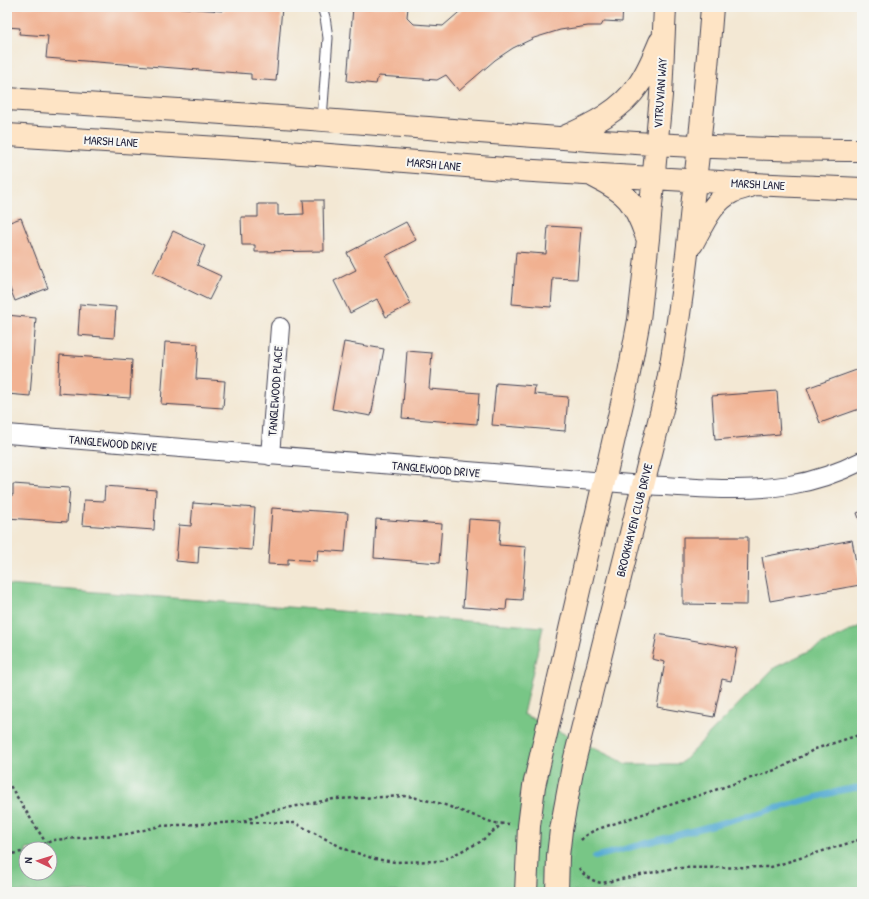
<svg xmlns="http://www.w3.org/2000/svg" width="869" height="899" font-family="'Patrick Hand',sans-serif">
<style>
.green{fill:#78c686;stroke:#4d7460;fill-rule:evenodd}
.lines{fill:none;stroke-linecap:round;stroke-linejoin:round}
.stream{stroke:#57acd3;stroke-width:6}
.building{fill:#f1b191}
.service-casing{stroke:#414052;stroke-width:11}
.minor-casing{stroke:#414052;stroke-width:20}
.secondary-casing{stroke:#414052;stroke-width:24}
.path{stroke:#414052;stroke-width:2.5;stroke-dasharray:3 3;stroke-linecap:butt}
.service{stroke:#fff;stroke-width:9}
.minor{stroke:#fff;stroke-width:18}
.secondary{stroke:#fee4c5;stroke-width:22}
.labels{text-anchor:middle;dominant-baseline:central;stroke-width:4;stroke-linejoin:round;paint-order:stroke}
.street-label{font-size:12px;fill:#22223b;stroke:#f6f6f2}
</style>
<rect width="100%" height="100%" fill="#f6f6f2"/>
<filter id="ink" filterUnits="userSpaceOnUse"><feTurbulence type="fractalNoise" baseFrequency=".025" numOctaves="2"/><feDisplacementMap in="SourceGraphic" scale="8" xChannelSelector="R" yChannelSelector="G"/><feConvolveMatrix kernelMatrix="1 2 1 2 8 2 1 2 1" color-interpolation-filters="sRGB"/></filter>
<filter id="wash" filterUnits="userSpaceOnUse"><feTurbulence type="fractalNoise" baseFrequency=".012" numOctaves="4" result="noise"/><feDisplacementMap in="SourceGraphic" scale="16" xChannelSelector="R" yChannelSelector="G"/><feGaussianBlur stdDeviation="0.9" result="paint"/><feColorMatrix in="noise" values="0 0 0 0 0 0 0 0 0 0 0 0 0 0 0 0 0 1.4 0 .05"/><feComposite in="paint" operator="in"/></filter>
<g filter="url(#wash)">
<rect width="100%" height="100%" fill="#f3e8d4"/>
<path class="green" d="M 7,585 L 543,627 L 523,714 L 627,764 L 680,764 L 774,668 L 862,625 L 862,892 L 7,892 ZM 26,849 L 50,849 L 50,873 L 26,873 Z"/>
<g class="lines">
<path class="stream" d="M 595,857 L 843,790 L 862,787"/>
</g>
<g id="blocks">
<path class="building" d="M 7,7 L 171,7 L 223,11 L 227,7 L 282,7 L 276,81 L 251,79 L 251,74 L 46,58 L 48,36 L 19,34 L 20,28 L 7,27 Z
M 353,7 L 408,7 L 407,17 L 414,24 L 443,26 L 465,7 L 623,7 L 622,22 L 604,21 L 601,26 L 588,26 L 560,30 L 534,38 L 513,48 L 495,60 L 459,91 L 446,75 L 437,80 L 378,76 L 376,84 L 347,81 Z
M 303,200 L 323,200 L 324,251 L 255,252 L 255,245 L 242,245 L 241,217 L 258,217 L 258,204 L 278,204 L 278,215 L 304,214 Z
M 21,218 L 48,288 L 15,301 L 7,281 L 7,223 Z
M 406,222 L 416,240 L 386,256 L 411,304 L 386,317 L 377,299 L 350,313 L 334,281 L 356,270 L 347,253 Z
M 548,226 L 581,228 L 577,279 L 553,278 L 551,307 L 512,304 L 516,252 L 546,254 Z
M 173,231 L 205,246 L 197,265 L 221,276 L 209,300 L 153,273 Z
M 80,304 L 116,307 L 114,338 L 78,335 Z
M 7,315 L 36,318 L 30,396 L 7,394 Z
M 165,342 L 198,344 L 196,379 L 225,381 L 223,408 L 161,404 Z
M 344,342 L 384,349 L 371,416 L 332,409 Z
M 407,351 L 432,353 L 429,389 L 479,393 L 477,424 L 402,418 Z
M 60,355 L 132,360 L 130,398 L 58,393 Z
M 862,368 L 862,408 L 820,423 L 807,388 Z
M 496,383 L 535,386 L 534,394 L 568,397 L 565,431 L 492,425 Z
M 777,391 L 780,434 L 715,440 L 712,396 Z
M 13,484 L 70,488 L 67,522 L 7,518 L 7,495 L 13,495 Z
M 105,486 L 156,490 L 154,530 L 82,525 L 84,500 L 104,501 Z
M 193,503 L 255,508 L 252,550 L 199,546 L 198,563 L 176,561 L 179,525 L 191,526 Z
M 272,508 L 348,513 L 345,552 L 318,550 L 317,561 L 288,559 L 288,565 L 268,564 Z
M 862,511 L 862,526 L 857,513 Z
M 376,519 L 442,524 L 439,563 L 374,558 Z
M 469,519 L 501,521 L 499,545 L 526,547 L 522,600 L 507,599 L 506,610 L 463,607 Z
M 683,537 L 748,537 L 747,605 L 683,604 Z
M 852,540 L 860,585 L 770,601 L 762,557 Z
M 657,634 L 737,648 L 731,681 L 722,679 L 714,717 L 657,707 L 665,662 L 652,659 Z"/>
</g>
</g>
<g filter="url(#ink)">
<use href="#blocks" fill-opacity="0" stroke="#414052" stroke-width="1"/>
<g class="lines">
<defs>
<path id="service" d="M 322,7 L 325,17 L 328,38 L 322,119"/>
<path id="minor" d="M 7,434 L 643,485 C 691,487 742,493 790,485 C 814,481 840,472 862,461
M 270,456 L 280,327"/>
<path id="secondary" d="M 7,99 C 134,107 262,115 389,125 C 547,137 704,151 862,150
M 7,135 L 317,154 L 517,170 L 754,184 L 862,189
M 564,137 C 592,125 622,110 639,84 C 648,71 654,56 660,42
M 595,177 C 627,193 634,201 646,235
M 692,244 C 702,226 712,201 732,192 C 738,189 744,188 750,186
M 526,892 L 529,826 L 534,786 L 629,373 L 639,320 L 648,239 L 661,95 L 665,7
M 557,892 L 558,856 L 561,830 L 573,766 L 665,397 C 677,334 686,271 692,207 C 700,140 707,74 712,7"/>
</defs>
<use href="#service" class="service-casing"/>
<use href="#minor" class="minor-casing"/>
<use href="#secondary" class="secondary-casing"/>
<path class="path" d="M 7,781 L 46,843
M 244,822 L 295,823 L 345,849 L 375,859 L 395,862 L 441,861 L 480,842 L 502,824
M 581,840 L 586,835 L 595,830 L 781,768 L 815,749 L 862,734
M 31,849 L 54,840 L 128,834 L 160,826 L 241,822 L 271,811 L 334,799 L 408,796 L 442,804 L 494,823 L 509,824
M 7,855 L 26,851
M 579,868 C 585,877 592,881 602,883 L 674,868 L 771,867 L 862,839"/>
<use href="#service" class="service"/>
<use href="#minor" class="minor"/>
<use href="#secondary" class="secondary"/>
</g>
</g>
<g class="labels">
<g class="street-label">
<text transform="translate(660 93) rotate(-86)">VITRUVIAN WAY</text>
<text transform="translate(111 141) rotate(3)">MARSH LANE</text>
<text transform="translate(434 164) rotate(5)">MARSH LANE</text>
<text transform="translate(758 184) rotate(3)">MARSH LANE</text>
<text transform="translate(275 391) rotate(-86)">TANGLEWOOD PLACE</text>
<text transform="translate(113 443) rotate(5)">TANGLEWOOD DRIVE</text>
<text transform="translate(436 469) rotate(5)">TANGLEWOOD DRIVE</text>
<text transform="translate(634 520) rotate(-76)">BROOKHAVEN CLUB DRIVE</text>
</g>
</g>
<rect width="869" height="899" fill="none" stroke="#f6f6f2" stroke-width="24"/>
<g transform="translate(38 861) rotate(274)"><circle r="19" fill="#f6f6f2" stroke="#a1a1a9"/>
<path d="M0-3L7 15L0 10L-7 15Z" fill="#d1495b"/>
<text y="-6" font-size="11" font-weight="bold" text-anchor="middle" fill="#22223b">N</text>
</g>
</svg>
